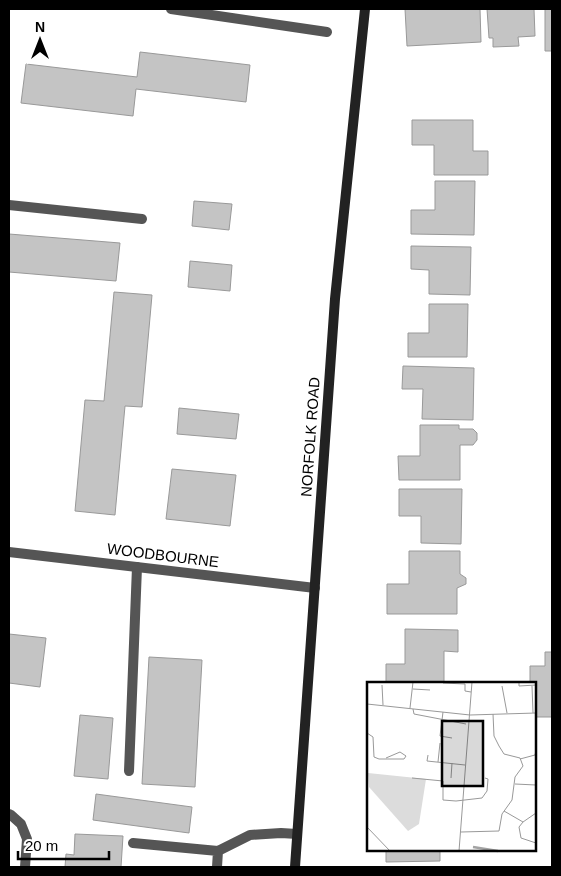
<svg xmlns="http://www.w3.org/2000/svg" width="561" height="876" font-family="Helvetica,sans-serif">
<style>
.building{fill:#c4c4c4;stroke:#999}
.lines{fill:none;stroke-linecap:round;stroke-linejoin:round}
.lane{stroke:#555;stroke-width:10}
.street{stroke:#555;stroke-width:10}
.secondary{stroke:#222;stroke-width:10}
.labels{text-anchor:middle;dominant-baseline:central;stroke-width:5;stroke-linejoin:round;paint-order:stroke}
.street-label{font-size:15px;fill:#000;stroke:#fff}
.inset-river{fill:none;stroke:#a3a3a3;stroke-width:2.5}
.inset-road{fill:none;stroke:#999;stroke-width:1}
.view{fill:#000;fill-opacity:0.15;stroke:#000;stroke-width:2.5}
.inset-edge{fill:none;stroke:#000;stroke-width:2.5}
</style>
<rect width="100%" height="100%" fill="#fff"/>
<path class="building" d="M 405,9 L 480,9 L 481,42 L 407,46 Z
M 487,9 L 534,9 L 535,36 L 518,37 L 519,46 L 493,47 L 493,38 L 489,38 Z
M 545,9 L 552,9 L 552,51 L 545,51 Z
M 140,52 L 250,65 L 246,102 L 136,89 L 133,116 L 21,103 L 26,64 L 137,77 Z
M 412,120 L 473,120 L 473,151 L 488,151 L 488,175 L 434,175 L 434,145 L 412,145 Z
M 435,181 L 475,181 L 474,235 L 411,234 L 411,210 L 435,210 Z
M 194,201 L 232,204 L 229,230 L 192,226 Z
M 9,234 L 120,243 L 116,281 L 9,272 Z
M 411,246 L 471,247 L 470,295 L 429,294 L 429,270 L 411,269 Z
M 190,261 L 232,265 L 230,291 L 188,287 Z
M 114,292 L 152,295 L 142,407 L 125,406 L 115,515 L 75,511 L 85,400 L 104,401 Z
M 429,304 L 468,304 L 467,357 L 408,357 L 408,333 L 429,333 Z
M 403,366 L 474,368 L 473,420 L 422,419 L 423,389 L 402,389 Z
M 179,408 L 239,414 L 236,439 L 177,434 Z
M 420,425 L 459,425 L 459,429 L 473,429 L 477,433 L 477,440 L 473,445 L 460,445 L 460,480 L 399,480 L 398,456 L 420,456 Z
M 172,469 L 236,475 L 230,526 L 166,519 Z
M 399,489 L 462,489 L 461,544 L 421,543 L 421,516 L 399,516 Z
M 409,551 L 460,551 L 460,574 L 466,578 L 466,584 L 457,588 L 457,614 L 387,614 L 387,584 L 409,584 Z
M 405,629 L 458,630 L 458,652 L 444,651 L 444,684 L 386,684 L 386,664 L 405,664 Z
M 9,634 L 46,638 L 40,687 L 9,683 Z
M 545,652 L 552,652 L 552,717 L 535,717 L 535,684 L 530,684 L 530,666 L 545,666 Z
M 149,657 L 202,660 L 195,787 L 142,784 Z
M 80,715 L 113,718 L 108,779 L 74,776 Z
M 96,794 L 192,807 L 189,833 L 93,820 Z
M 75,834 L 123,836 L 121,867 L 65,867 L 66,854 L 74,855 Z
M 386,850 L 440,850 L 440,861 L 386,862 Z"/>
<g class="lines">
<path class="lane" d="M 129,771 L 137,567
M 9,814 L 11,815 L 21,824 L 27,839 L 25,867
M 133,843 L 218,851 L 250,835 L 281,833 L 297,834
M 217,867 L 218,851"/>
<path class="street" d="M 171,9 L 327,32
M 9,205 L 142,219
M 9,552 L 315,588"/>
<path class="secondary" d="M 295,867 L 335,299 L 365,9"/>
</g>
<g class="labels">
<g class="street-label">
<text transform="translate(310 437) rotate(-86)">NORFOLK ROAD</text>
<text transform="translate(163 555) rotate(7)">WOODBOURNE</text>
</g>
</g>
<g transform="translate(367 682)">
<rect width="169" height="169" fill="#fff"/>
<path d="M 1,91 L 59,97 L 52,142 L 41,149 L 2,105 Z" fill="#dcdcdc"/>
<path class="inset-river" d="M 106,165 L 131,169"/>
<path class="inset-road" d="M 152,0 L 152,4 L 169,3M 76,1 L 98,2 L 98,9 L 104,10M 15,3 L 16,23M 135,4 L 140,31M 165,4 L 166,31M 46,7 L 63,8M 0,22 L 103,33 L 169,31M 43,26 L 46,0M 46,27 L 47,32 L 99,42M 76,30 L 73,54 L 85,56M 0,51 L 6,55 L 7,75 L 12,77 L 37,77 L 39,74 L 33,70 L 19,76M 61,73 L 60,79 L 98,83M 153,77 L 168,73 L 169,69M 71,80 L 73,61M 45,96 L 76,99 L 76,118 L 89,119 L 115,116 L 120,109 L 121,97 L 118,96M 84,96 L 85,81M 148,102 L 169,103M 137,129 L 156,140 L 169,131M 156,140 L 152,145 L 154,156 L 169,161M 0,145 L 23,169M 94,150 L 132,149 L 135,132 L 145,118 L 148,95 L 156,84 L 153,76 L 137,72 L 132,64 L 127,54 L 126,32M 92,169 L 105,0"/>
<path class="view" d="M 75,39 L 116,39 L 116,104 L 75,104 Z"/>
<rect width="169" height="169" class="inset-edge"/>
</g>
<rect width="561" height="876" fill="none" stroke="#000000" stroke-width="20"/>
<g transform="translate(40 40)" stroke="#ffffff" stroke-width="4" paint-order="stroke">
<path d="M0-4L9 19L0 12L-9 19Z" fill="#000000"/>
<text y="-8" font-size="14" font-weight="bold" text-anchor="middle" fill="#000000">N</text>
</g>
<path d="M18 851v8h91v-8" fill="none" stroke="#000000" stroke-width="2.5"/>
<text x="25" y="851" font-size="15" fill="#000000" stroke="#ffffff" stroke-width="4" paint-order="stroke">20 m</text>
</svg>
